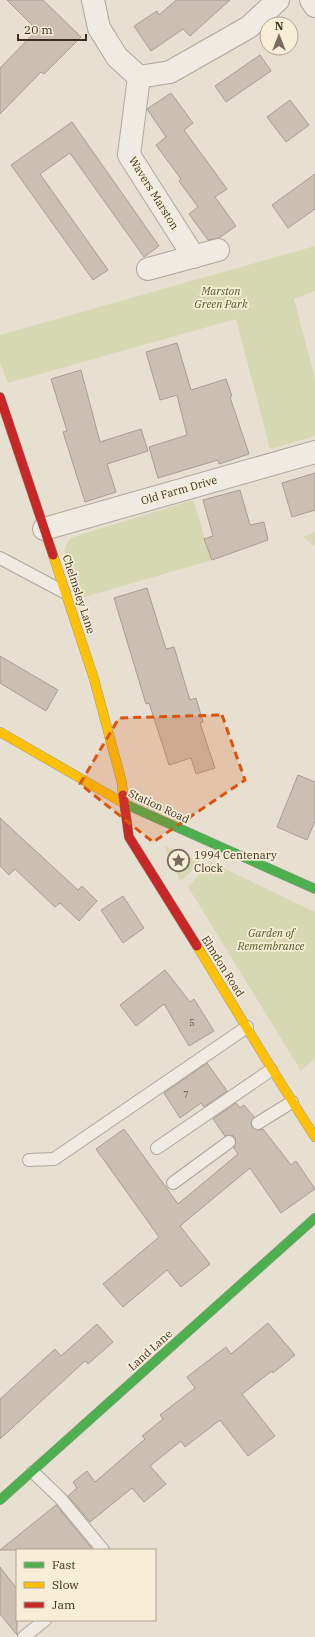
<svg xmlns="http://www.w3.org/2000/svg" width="315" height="1637" font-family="'IBM Plex Serif',serif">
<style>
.green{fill:#d6d7b3}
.building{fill:#cbbfb2;stroke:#a89c90}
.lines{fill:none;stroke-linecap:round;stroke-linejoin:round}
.lane-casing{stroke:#ada599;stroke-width:14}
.street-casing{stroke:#ada599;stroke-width:24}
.fast-casing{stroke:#9c958a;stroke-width:10}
.slow-casing{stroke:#9c958a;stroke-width:10}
.jam-casing{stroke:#9c958a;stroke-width:10}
.lane{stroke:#efebe3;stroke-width:12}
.street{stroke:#efebe3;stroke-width:22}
.fast{stroke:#4caf50;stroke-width:9}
.slow{stroke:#ffc107;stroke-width:9}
.jam{stroke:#c62828;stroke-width:9}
.marked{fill:#d7550e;fill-opacity:0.2;stroke:#d7550e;stroke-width:3;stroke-dasharray:8 5;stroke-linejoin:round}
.labels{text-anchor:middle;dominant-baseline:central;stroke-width:3.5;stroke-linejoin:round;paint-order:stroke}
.number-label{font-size:9px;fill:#605244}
.street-label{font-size:11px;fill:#3d2e20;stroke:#f7eed8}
.park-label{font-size:11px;font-style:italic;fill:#4d5a26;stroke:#f7eed8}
.poi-label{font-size:11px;fill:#3d2e20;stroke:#f7eed8;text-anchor:start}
</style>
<rect width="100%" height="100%" fill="#e7e0d1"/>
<path class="green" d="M 315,246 L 315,291 L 294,299 L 315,378 L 315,436 L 270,449 L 236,319 L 8,383 L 0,363 L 0,335 Z
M 193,500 L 212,560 L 81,598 L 64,550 L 70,538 Z
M 315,532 L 315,546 L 303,537 Z
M 164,846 L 199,861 L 191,872 L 180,881 Z
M 211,862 L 315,912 L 315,1058 L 301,1071 L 188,887 Z"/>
<path class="building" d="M 7,0 L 43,0 L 81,37 L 44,74 L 41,72 L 0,114 L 0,68 L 37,30 Z
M 176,0 L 230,0 L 190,36 L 183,29 L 151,51 L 134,26 L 157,11 L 159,15 Z
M 260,55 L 271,71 L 226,102 L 215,86 Z
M 171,93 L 193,123 L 184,130 L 227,189 L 215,197 L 236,226 L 219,238 L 208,240 L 189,214 L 198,207 L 179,181 L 181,179 L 156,145 L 166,137 L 147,109 Z
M 290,100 L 309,125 L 286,142 L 267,117 Z
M 72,122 L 159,246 L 144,257 L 70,153 L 40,174 L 108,270 L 93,280 L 11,165 Z
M 315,174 L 315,209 L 288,228 L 272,205 Z
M 177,343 L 191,390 L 226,379 L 232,396 L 230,397 L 249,454 L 219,464 L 218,460 L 158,478 L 149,447 L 187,435 L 177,395 L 160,400 L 146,352 Z
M 81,370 L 100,442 L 141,429 L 148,451 L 107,464 L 116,492 L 85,502 L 63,432 L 67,431 L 51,379 Z
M 315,473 L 315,510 L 292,517 L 282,483 Z
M 240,490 L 250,525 L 264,522 L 268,540 L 212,560 L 204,539 L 213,536 L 203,500 Z
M 147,588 L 166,649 L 174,647 L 190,700 L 196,698 L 203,722 L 200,723 L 215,768 L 196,774 L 191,758 L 169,765 L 149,703 L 146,704 L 114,598 Z
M 0,656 L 58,690 L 46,711 L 0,683 Z
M 298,775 L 315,782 L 315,821 L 307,840 L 277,827 Z
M 0,818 L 78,890 L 82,886 L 97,901 L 79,921 L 60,903 L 55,907 L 15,869 L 9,875 L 0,866 Z
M 123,896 L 144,928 L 123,943 L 101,910 Z
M 165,970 L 190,1002 L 194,999 L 214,1031 L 189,1046 L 164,1004 L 136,1026 L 120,1005 Z
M 207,1063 L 227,1091 L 204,1107 L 201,1103 L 180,1118 L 164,1093 Z
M 236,1103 L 240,1108 L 244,1105 L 254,1117 L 251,1123 L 252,1127 L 258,1130 L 263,1129 L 291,1165 L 296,1161 L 315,1189 L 281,1213 L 250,1168 L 180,1226 L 210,1264 L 181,1287 L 167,1270 L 123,1307 L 103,1284 L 159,1237 L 96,1149 L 124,1129 L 178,1204 L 238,1154 L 234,1148 L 236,1142 L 235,1138 L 232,1135 L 225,1136 L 213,1119 Z
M 268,1323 L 295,1355 L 273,1373 L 272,1371 L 242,1394 L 275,1436 L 248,1456 L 220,1420 L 185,1447 L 181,1441 L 150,1466 L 166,1484 L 144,1502 L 132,1488 L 90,1522 L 68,1496 L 77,1488 L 73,1482 L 87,1471 L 95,1482 L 145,1439 L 142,1436 L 163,1419 L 160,1415 L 195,1388 L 187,1377 L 226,1347 L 231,1354 Z
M 97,1324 L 113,1342 L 88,1364 L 85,1361 L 0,1439 L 0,1399 L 55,1349 L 61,1356 Z
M 56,1505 L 93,1550 L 0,1550 Z
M 0,1567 L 17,1589 L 17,1635 L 0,1614 Z"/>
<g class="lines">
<defs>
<path id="lane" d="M 0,558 L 64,592
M 258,1123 L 292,1102
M 157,1148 L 271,1070
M 29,1160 L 54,1159 L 247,1027
M 173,1183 L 229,1142
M 33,1472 L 60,1498 L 103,1550
M 24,1637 L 45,1620"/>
<path id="street" d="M 93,0 L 99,28 L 117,57 L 139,77 L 170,72 L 249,27 L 278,0
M 311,0 L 315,6
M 139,77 L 129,155 L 194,257
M 148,269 L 218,250
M 44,529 L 315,452"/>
<path id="fast" d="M 125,804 L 315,889
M 0,1500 L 315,1218"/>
<path id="slow" d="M 53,555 L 94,679 L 122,783 L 123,795
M 0,732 L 125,804
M 197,946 C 236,1010 274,1074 315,1137"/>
<path id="jam" d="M 0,397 L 53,555
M 123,795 L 129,837 L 197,946"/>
</defs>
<use href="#lane" class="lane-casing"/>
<use href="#street" class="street-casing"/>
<use href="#fast" class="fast-casing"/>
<use href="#slow" class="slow-casing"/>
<use href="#jam" class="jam-casing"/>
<use href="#lane" class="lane"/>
<use href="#street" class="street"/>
<use href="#fast" class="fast"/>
<use href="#slow" class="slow"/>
<use href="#jam" class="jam"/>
</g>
<path class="marked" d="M 222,715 L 245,780 L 153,842 L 80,784 L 119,718 Z"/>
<defs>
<symbol id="sight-ring" viewBox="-11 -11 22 22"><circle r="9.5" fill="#f7eed8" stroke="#786c5e" stroke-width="1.5"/><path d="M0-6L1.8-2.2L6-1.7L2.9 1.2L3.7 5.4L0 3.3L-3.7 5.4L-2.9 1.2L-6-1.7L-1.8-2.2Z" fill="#786c5e"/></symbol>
</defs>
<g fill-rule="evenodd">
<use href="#sight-ring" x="166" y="848" width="25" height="25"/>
</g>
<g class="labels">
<g class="number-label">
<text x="192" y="1022">5</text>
<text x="186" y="1094">7</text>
</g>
<g class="street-label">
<text transform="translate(154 193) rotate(58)">Wavers Marston</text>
<text transform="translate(179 490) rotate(-16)">Old Farm Drive</text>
<text transform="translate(79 594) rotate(72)">Chelmsley Lane</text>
<text transform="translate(159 806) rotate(25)">Station Road</text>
<text transform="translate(223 966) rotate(58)">Elmdon Road</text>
<text transform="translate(150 1350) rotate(-42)">Land Lane</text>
</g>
<g class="park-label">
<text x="221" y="291">Marston<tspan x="221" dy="13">Green Park</tspan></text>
<text x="271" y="933">Garden of<tspan x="271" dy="13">Remembrance</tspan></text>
</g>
<g class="poi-label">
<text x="194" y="855">1994 Centenary<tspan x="194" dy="13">Clock</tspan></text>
</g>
</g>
<rect x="16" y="1549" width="140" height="72" fill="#f7eed8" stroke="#ada18e"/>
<rect x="24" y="1562" width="20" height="6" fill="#4caf50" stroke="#ada18e"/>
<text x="52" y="1569" font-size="12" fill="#3d2e20">Fast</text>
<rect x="24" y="1582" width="20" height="6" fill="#ffc107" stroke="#ada18e"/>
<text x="52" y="1589" font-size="12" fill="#3d2e20">Slow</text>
<rect x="24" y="1602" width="20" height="6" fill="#c62828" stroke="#ada18e"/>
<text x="52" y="1609" font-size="12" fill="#3d2e20">Jam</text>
<g transform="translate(279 36)"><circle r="19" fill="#f7eed8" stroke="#ada18e"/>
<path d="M0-3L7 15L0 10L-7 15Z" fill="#786c5e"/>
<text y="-6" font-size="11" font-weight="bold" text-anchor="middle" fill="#3d2e20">N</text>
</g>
<path d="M18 34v6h68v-6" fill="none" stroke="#3d2e20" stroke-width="2"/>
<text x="24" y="34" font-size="12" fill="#3d2e20" stroke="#f7eed8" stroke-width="3" paint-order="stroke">20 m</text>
</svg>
